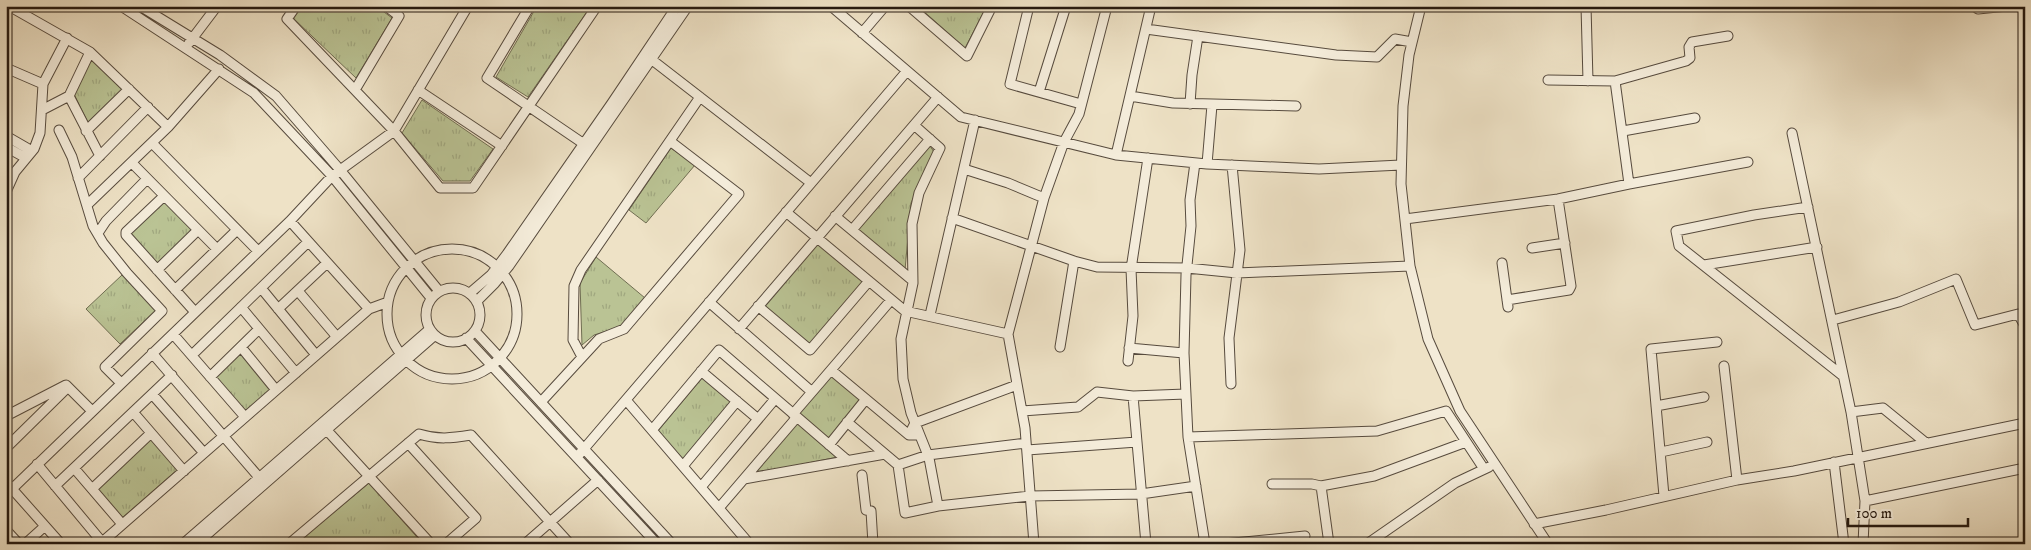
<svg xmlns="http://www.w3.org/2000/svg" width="2031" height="550" font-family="'IM FELL DW Pica',serif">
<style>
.park{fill:url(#park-tufts);stroke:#706e52}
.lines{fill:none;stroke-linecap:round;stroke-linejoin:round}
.minor-casing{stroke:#574b3e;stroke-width:11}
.minor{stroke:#f4ecda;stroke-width:9}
</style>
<defs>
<pattern id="park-tufts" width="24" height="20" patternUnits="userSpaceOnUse" patternTransform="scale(1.25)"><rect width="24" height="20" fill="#bac394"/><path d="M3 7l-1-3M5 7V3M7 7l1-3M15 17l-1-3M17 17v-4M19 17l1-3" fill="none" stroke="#a0a77f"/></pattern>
</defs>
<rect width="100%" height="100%" fill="#eee2c6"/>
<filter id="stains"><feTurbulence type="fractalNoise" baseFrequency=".004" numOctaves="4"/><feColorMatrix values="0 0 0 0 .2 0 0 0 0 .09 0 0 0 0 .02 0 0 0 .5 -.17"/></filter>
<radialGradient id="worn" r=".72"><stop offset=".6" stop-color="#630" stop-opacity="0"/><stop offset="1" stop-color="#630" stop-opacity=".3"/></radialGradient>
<path class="park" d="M 302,6 L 376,6 L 392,18 L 356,78 L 293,18 Z
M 537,6 L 591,6 L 528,97 L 496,77 Z
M 922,6 L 987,6 L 965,48 L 920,8 Z
M 92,58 L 124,89 L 89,125 L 74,94 Z
M 422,100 L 493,149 L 470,181 L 443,181 L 402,133 Z
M 930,146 L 934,152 L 911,203 L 905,270 L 858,230 Z
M 671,148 L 695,165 L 646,223 L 629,210 Z
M 164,200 L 193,230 L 156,265 L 129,235 Z
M 818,243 L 863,282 L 810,345 L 764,306 Z
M 596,257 L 645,298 L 620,327 L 594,335 L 582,345 L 580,283 Z
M 122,275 L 156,310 L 120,344 L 86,309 Z
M 241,350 L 272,388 L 244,412 L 213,376 Z
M 831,374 L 862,400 L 828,439 L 798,413 Z
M 703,377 L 732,402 L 683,459 L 658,431 Z
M 797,423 L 838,457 L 753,474 Z
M 151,438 L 178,469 L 122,518 L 97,489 Z
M 369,483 L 423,544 L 296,544 Z"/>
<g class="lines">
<defs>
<path id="minor" d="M 9,6 L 90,52 L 168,127
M 121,6 L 254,93 L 332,176 L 431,298
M 140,6 L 220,55 L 276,96 L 341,171 L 439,291
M 296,6 L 287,19 L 394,131 L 440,188 L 473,188 L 597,6
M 530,6 L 487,78 L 584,144
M 831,6 L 961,117 L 1116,155 L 1151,6
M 909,6 L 967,56 L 992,6
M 1029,6 L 1010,84 L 1081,104
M 1421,6 L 1409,55 L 1403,106 L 1401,184 L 1410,266 L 1428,339 L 1460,411 L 1548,544
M 1586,6 L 1588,81
M 1974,6 L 1978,9 L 2007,6
M 1146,29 L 1336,55 L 1377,57 L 1395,39 L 1412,42
M 862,33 L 885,6
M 189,43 L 217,6
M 647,56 L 811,183
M 6,68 L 43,84
M 1548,80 L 1615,81 L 1686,61 L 1690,58 L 1689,47 L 1692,42 L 1728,36
M 1615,81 L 1629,184
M 355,90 L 399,16 L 386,6
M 418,90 L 502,146
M 1039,92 L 1066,6
M 69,96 L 100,156
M 1130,96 L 1173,103 L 1296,106
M 1190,104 L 1192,75 L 1198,36
M 42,110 L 69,96 L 90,52
M 914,125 L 940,148 L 919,193 L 912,224 L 913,283 L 901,339 L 903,379 L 911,413 L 929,458 L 938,506 L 1030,496 L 1141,494 L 1196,486
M 59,130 L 72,157 L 93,226 L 103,243 L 127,273 L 162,311 L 105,367 L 121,383
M 86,131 L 129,89
M 1623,131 L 1695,118
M 1792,133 L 1851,412 L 1865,501 L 1863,544
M 6,136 L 32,151
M 152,143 L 258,251
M 6,147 L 26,158
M 1116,155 L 1207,164 L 1319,169 L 1401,165
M 132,163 L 217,249
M 1207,164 L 1212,105
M 964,169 L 1008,183 L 1044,198
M 78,178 L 148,107
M 6,192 L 15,172 L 34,149 L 40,133 L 43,84 L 67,38
M 164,196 L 126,232 L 126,235 L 195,312
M 87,205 L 168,127 L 219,69
M 1808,207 L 1754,215 L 1676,231 L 1679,246 L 1843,376
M 786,212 L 905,311 L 1008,334 L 1025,428 L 1034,544
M 835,216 L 912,280
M 952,218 L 1074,261 L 1097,267 L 1187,268 L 1237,273 L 1410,266
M 1405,219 L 1558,199 L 1629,184 L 1748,162
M 290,221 L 369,309
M 852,230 L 930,139
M 98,233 L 106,221 L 147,179
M 1532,248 L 1565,243
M387 314a65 65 0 1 1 130 0a65 65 0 1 1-130 0Z
M 1502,263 L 1508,307
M 1704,265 L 1817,247
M 157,270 L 198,230
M426 315a27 27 0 1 1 54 0a27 27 0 1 1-54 0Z
M 261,288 L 316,355
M 175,290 L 237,230
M 298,291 L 337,337
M 470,293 L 491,275 L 507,254 L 612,103 L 677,6
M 1507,300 L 1569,290 L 1571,286 L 1558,199
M 477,301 L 495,283 L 509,266 L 688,6
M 709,302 L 812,392 L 891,300
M 758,306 L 810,350 L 869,281
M 241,307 L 296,373
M 278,309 L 327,263
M 930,315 L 975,120
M 1833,320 L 1899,302 L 1956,279 L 1975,325 L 2018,314 L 2025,326
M 739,329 L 938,97
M 475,331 L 672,544
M 173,334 L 245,417
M 1008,334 L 1044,198 L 1064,142 L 1079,114 L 1107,6
M 466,338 L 657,544
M 241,347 L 276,390
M 1060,347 L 1074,261
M 1129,348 L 1184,353 L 1188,437 L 1205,544
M 152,353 L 263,482
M 1184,353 L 1186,275 L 1191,226 L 1190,200 L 1195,163
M 192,355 L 308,242
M 582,357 L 573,340 L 574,286 L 581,270 L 700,97
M 1128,361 L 1133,316 L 1131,269 L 1148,158
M 1724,366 L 1737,480
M 831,370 L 909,435 L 915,435
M 701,371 L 758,419
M 210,377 L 259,329
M 1231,384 L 1229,338 L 1240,250 L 1232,165
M 152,394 L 204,453
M 1133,396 L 1137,442
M 626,400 L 747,541 L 745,544
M 541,402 L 599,339 L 624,329 L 739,194 L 670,141
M 1656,406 L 1704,397
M 1022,411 L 1078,407 L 1097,392 L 1133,396 L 1186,394
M 133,412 L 184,471
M 1851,412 L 1883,408 L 1926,443
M 793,414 L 812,392
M 6,416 L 66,385 L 92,411
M 847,422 L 898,465 L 905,513 L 938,506
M 323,426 L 431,544
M 652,430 L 719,350 L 797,417
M 909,435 L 915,423 L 1017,385
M 1188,437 L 1377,431 L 1446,411 L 1484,469
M 408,443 L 476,518 L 446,544
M 829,445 L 866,399
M 6,448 L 68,387
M 1027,450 L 1137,442 L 1146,544
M 1661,452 L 1707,442
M 577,457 L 907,71
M 1834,462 L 1844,544
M 37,464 L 102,542
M 898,465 L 928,455 L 1026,443
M 683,466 L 737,401
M 74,468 L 122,524
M 862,475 L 866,510 L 871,511 L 873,544
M 744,479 L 885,454
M 6,482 L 61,544
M 1272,484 L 1312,484 L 1321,486
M 55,486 L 172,375
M 701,487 L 775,399
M 12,489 L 290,221 L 332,176 L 394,131 L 468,6
M 92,489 L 151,433
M 1664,496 L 1651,349 L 1717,342
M 1865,501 L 2025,468
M 719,508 L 797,417 L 848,461
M 1534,524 L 1606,510 L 1737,480 L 1794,471 L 2025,423
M 6,530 L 19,544
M 25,544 L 45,526
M 100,544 L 369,309 L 388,302
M 183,544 L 430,329
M 196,544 L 435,335
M 289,544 L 419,434 C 438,440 452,438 471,435 L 570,544
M 525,544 L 598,480
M 1224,544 L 1305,536
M 1329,544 L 1321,486 L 1374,476 L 1466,442
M 1367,544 L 1455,483 L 1489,467"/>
</defs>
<use href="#minor" class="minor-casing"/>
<use href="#minor" class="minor"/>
</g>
<rect width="2031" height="550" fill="none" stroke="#eee2c6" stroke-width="25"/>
<rect x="8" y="8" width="2016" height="535" fill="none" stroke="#251910" stroke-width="2.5"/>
<rect x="12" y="12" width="2006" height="525" fill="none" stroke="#251910"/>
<path d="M1848 518v8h120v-8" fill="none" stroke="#251910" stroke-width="2.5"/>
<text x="1856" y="518" font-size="15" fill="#251910" stroke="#f4ecda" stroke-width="4" paint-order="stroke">100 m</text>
<rect width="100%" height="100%" filter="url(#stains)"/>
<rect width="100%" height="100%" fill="url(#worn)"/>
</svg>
